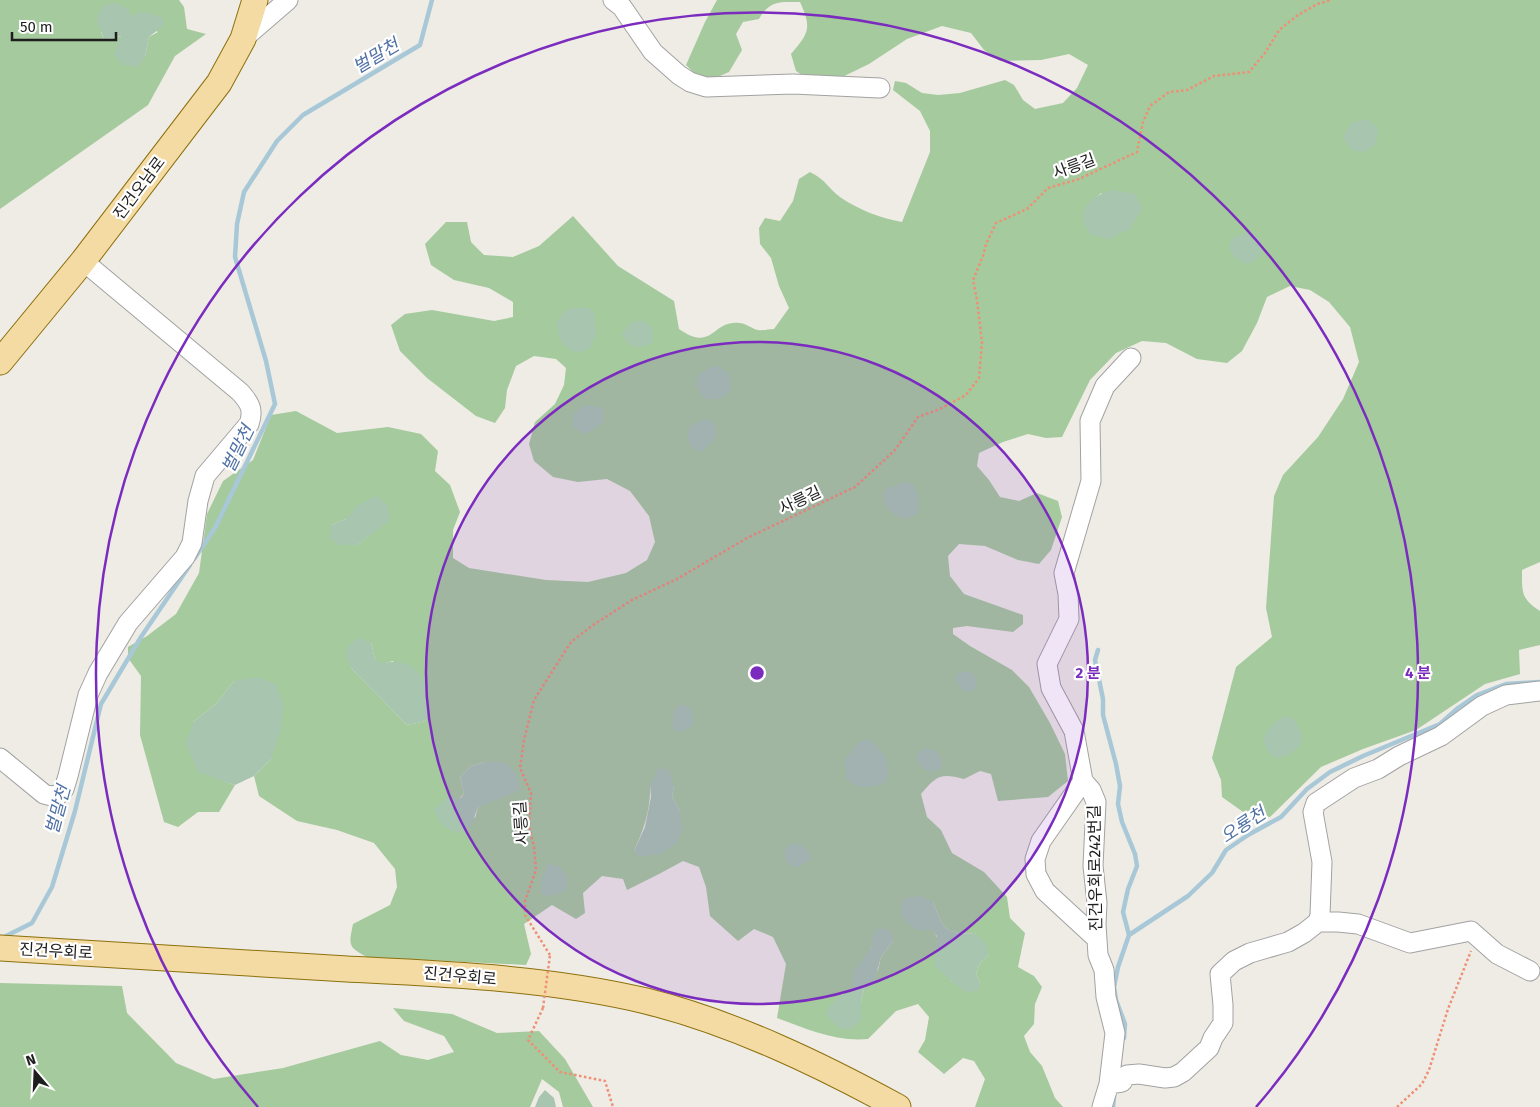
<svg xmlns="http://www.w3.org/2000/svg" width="1540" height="1107" font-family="'Fira Sans','Noto Sans KR',sans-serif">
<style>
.forest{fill:#a5ca9d;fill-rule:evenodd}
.cemetery{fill:#a8c5af}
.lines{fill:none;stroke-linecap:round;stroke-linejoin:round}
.stream{stroke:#a8c8d8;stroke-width:4.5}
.minor-casing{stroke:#a2a2a2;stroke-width:21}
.major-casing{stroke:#8c700c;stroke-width:27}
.path{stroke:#ef8f75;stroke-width:2.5;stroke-dasharray:2.5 2.5;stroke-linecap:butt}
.minor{stroke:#fff;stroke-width:19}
.major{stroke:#f4dba3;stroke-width:25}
.path-bridge{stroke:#ef8f75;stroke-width:2.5;stroke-dasharray:2.5 2.5;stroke-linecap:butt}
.ring{fill:none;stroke:#7b2cbf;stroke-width:2.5}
.labels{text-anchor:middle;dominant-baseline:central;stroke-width:4.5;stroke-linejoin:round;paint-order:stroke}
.street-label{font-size:16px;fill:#1e1e1e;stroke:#fff}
.water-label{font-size:18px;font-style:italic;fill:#5272a6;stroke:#fff}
.centre{fill:#7b2cbf;stroke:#fff;stroke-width:2.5}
.ring-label{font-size:15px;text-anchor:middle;font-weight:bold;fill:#7b2cbf;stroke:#fff;stroke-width:4.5;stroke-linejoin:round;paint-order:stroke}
</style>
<rect width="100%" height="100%" fill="#eeece5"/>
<path class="forest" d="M 0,0 L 179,0 L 184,7 L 187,29 L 206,34 L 175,56 L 148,105 L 0,209 ZM 133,19 L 158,32 L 149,37 L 145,57 L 119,44 L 121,36 L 104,40 L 101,32 Z
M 717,0 L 1540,0 L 1540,562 L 1522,570 C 1522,592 1521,599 1540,611 L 1540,645 L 1519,650 L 1520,674 L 1485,684 L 1416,730 L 1363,749 L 1321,767 L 1270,817 L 1246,814 L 1222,797 L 1221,780 L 1212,758 L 1236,667 L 1272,637 L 1266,608 L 1274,496 L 1283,475 L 1318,437 L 1343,399 L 1359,362 L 1350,327 L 1329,302 L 1310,290 L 1290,286 L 1267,297 L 1257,323 L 1242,351 L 1227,363 L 1197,359 L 1166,343 L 1142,341 L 1116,353 L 1090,380 L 1062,437 L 1046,438 L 1028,434 L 1003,442 L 979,453 L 977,466 L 989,480 L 1000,497 L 1019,501 L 1037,493 L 1058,501 L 1062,517 L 1051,550 L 1039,564 L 1018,560 L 985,546 L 959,544 L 948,556 L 950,576 L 964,594 L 1023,615 L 1023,624 L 1013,632 L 967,626 L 953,628 L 953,634 L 970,646 L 1012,670 L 1029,687 L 1050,723 L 1065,754 L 1068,781 L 1048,797 L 998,801 L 991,774 L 980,771 L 964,779 C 941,773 937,775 921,794 L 927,817 L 941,830 L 952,853 L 984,872 L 1007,897 L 1010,918 L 1025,933 L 1018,967 L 1034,976 L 1042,987 L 1035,1004 L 1034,1024 L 1024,1036 L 1030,1052 L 1042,1066 L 1055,1098 L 1063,1107 L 975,1107 L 985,1079 L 974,1061 L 963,1058 L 944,1074 L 918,1052 L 925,1040 L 929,1017 L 918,1004 L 896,1011 L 868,1039 C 836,1042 807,1029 777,1018 L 786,964 L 773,937 L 754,929 L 738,941 L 710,916 L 706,887 L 699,867 L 683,861 L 659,874 L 627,890 L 623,879 L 602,876 L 583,893 L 585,913 L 576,919 L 552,905 L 524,924 L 531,954 L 526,965 L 367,957 C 347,947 349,944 353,924 L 390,905 L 397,887 L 395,869 L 374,843 L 337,830 L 297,821 L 259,796 L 254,776 L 271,759 L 234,681 L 216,704 L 193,722 L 198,771 L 235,785 L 219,812 L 198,812 L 178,827 L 164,822 L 140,735 L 141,676 L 128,658 L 128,647 L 147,636 L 176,614 L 199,573 L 207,514 L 223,481 L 253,460 L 271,415 L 296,411 L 337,433 L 388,427 L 421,434 L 438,451 L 435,471 L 450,485 L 460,512 L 453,530 L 453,558 L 469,568 L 546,580 L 588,582 L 626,573 L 647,560 L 655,542 L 649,516 L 630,491 L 607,479 L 578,482 L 553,477 L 534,461 L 529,444 L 535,422 L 555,404 L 564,385 L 566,368 L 556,359 L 534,356 L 516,366 L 507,390 L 505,408 L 495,423 L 476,416 L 427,378 L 400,351 L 391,325 L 405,314 L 432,310 L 494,321 L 513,317 L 513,302 L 489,288 L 454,280 L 431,265 L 425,244 L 446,222 L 467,222 L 471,242 L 484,255 L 513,257 L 539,246 L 573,216 L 618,266 L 674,301 L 679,329 C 713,353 712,320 739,323 C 746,323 752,329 758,330 C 763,331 769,329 774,329 L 789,308 L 779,286 L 771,258 L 760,244 L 759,228 L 765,218 L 780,221 L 793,201 L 799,179 L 810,172 C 826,180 828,188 840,197 C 859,210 880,218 902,222 L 930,152 L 930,131 L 920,111 L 893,90 L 895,81 L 906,83 L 922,93 L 938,95 L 960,93 L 1005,80 L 1014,85 L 1023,100 L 1035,109 L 1063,103 L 1077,88 L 1088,65 L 1069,54 L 1041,60 L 1000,61 L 984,50 L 971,33 L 942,26 L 907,39 L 869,64 L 836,80 L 808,79 L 796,71 L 791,54 C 809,33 812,28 800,2 C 779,2 770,0 759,19 L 743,22 L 736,34 L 742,50 L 729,72 L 704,83 L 686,65 L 705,22 ZM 1101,193 L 1131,228 L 1097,197 ZM 346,519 L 371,534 L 357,545 L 331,525 ZM 371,642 L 375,659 L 381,664 L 393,661 L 426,721 L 407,725 L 351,668 ZM 485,762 L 490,801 L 478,807 L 475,818 L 460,798 L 464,794 L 460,777 L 471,766 ZM 650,785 L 674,786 L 672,797 L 680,811 L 634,851 C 644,829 651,809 650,785 ZM 933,902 C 943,928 945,935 975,933 L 989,955 L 981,962 L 976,973 L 980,983 L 952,982 C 937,966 946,945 932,930 ZM 893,941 L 881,957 L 878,970 L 864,989 L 861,1002 L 861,1020 L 841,995 L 851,989 L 865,958 L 872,947 Z
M 0,983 L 122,986 L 127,1013 L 176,1063 L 214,1079 L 283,1068 L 380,1041 L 401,1055 L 428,1060 L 454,1052 L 444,1036 L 404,1021 L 393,1008 L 452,1014 L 497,1033 L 539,1031 L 565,1059 L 593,1107 L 563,1107 L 559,1092 L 542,1079 L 530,1107 L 0,1107 Z"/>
<path class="cemetery" d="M 114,2 L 129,10 L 133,18 L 137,12 L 153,14 L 162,18 L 164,25 L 149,37 L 145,57 L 137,67 L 124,65 L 114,55 L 121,36 L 104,40 L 97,19 L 102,7 Z
M 1368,119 L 1378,129 L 1376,144 L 1363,153 L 1351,149 L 1343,139 L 1347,129 L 1353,122 Z
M 1113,190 L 1135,194 L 1142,208 L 1131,228 L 1109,239 L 1091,235 C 1088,230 1083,223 1083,217 C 1083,201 1101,193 1113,190 Z
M 1248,233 L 1259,238 L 1263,248 L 1257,259 L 1248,264 C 1236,260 1232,256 1229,245 L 1233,237 Z
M 571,308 L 588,308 L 594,313 L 596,335 L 590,348 L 579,353 C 561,348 559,341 557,323 L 564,312 Z
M 645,321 L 653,329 L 652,343 L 638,348 L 629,344 L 622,335 L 630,322 Z
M 715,365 L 728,372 L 731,390 C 721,400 716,401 703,398 L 696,385 L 699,374 Z
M 585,405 L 603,408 L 603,423 L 586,434 L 573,428 L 573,414 Z
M 705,419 L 714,422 L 716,435 L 709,445 L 700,452 L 691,447 L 687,435 L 691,426 Z
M 904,482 L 913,484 L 918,497 L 918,513 L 907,519 C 890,514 884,510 883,492 L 888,488 Z
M 375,496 L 388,505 L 389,521 L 357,545 L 338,545 L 330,538 L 331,525 L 346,519 L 358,505 Z
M 357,638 L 371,642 L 375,659 L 381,663 C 419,657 425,678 431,711 L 426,721 L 407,725 L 351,668 L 346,654 L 348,646 Z
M 960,672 L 971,672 L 976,679 L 977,686 L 972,691 L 964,691 L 958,685 L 954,678 Z
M 257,677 L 276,684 L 283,704 L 281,731 L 271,759 L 254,776 L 235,785 L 198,772 L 186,744 L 193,722 L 216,704 L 234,681 Z
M 681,704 L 691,708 L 694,722 L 689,729 L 678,732 L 672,728 L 674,711 Z
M 1286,716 L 1293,718 L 1302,734 L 1300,746 L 1289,755 L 1275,758 L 1268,752 L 1263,741 C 1266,728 1274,723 1286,716 Z
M 870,739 L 884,755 L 889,773 L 885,783 C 869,788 859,790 846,779 L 845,759 L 859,742 Z
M 927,748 L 934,750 L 941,757 L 942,768 C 929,775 921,770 916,758 L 919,752 Z
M 485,762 C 490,762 497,761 502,762 C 514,766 520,780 519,791 L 478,807 L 471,826 L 461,833 C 445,830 439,824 434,809 L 447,798 L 461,798 L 464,794 L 460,777 L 471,766 Z
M 658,768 L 669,770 L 674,786 L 672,797 L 680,811 L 682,829 L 677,843 L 660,854 L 639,857 L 634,851 L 645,827 L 651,797 L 650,785 Z
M 790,844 L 801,844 L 808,851 L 811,859 L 800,866 L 793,867 L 786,862 L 784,852 Z
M 548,864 L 559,866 L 567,877 L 567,889 L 557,895 L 546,896 L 541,892 L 541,881 Z
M 921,896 L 933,902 C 943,928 945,935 975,933 L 986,943 L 989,955 L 981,962 L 976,973 L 980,983 L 979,990 L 967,993 L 952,982 L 935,966 L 937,936 L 931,930 C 928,930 922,931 919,930 C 905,927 895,909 905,898 Z
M 876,929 L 888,929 L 893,934 L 893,941 L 881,957 L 873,986 L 864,989 L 861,1002 L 861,1020 L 851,1029 L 839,1028 L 826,1015 C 828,1003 841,995 851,989 L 855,969 L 872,947 L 871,939 Z
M 545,1090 L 554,1098 L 556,1107 L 535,1107 L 539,1097 Z"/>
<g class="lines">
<path class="stream" d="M 194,559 L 215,528 L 275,404 L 266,361 L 235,257 L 237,224 L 244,192 L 277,141 L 303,115 L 420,45 L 432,0
M 1098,650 L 1095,660 L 1103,699 L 1103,715 L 1116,764 L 1120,786 L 1118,804 L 1122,822 L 1135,854 L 1137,866 L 1128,889 L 1123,912 L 1129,935
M 2,938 L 32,923 L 52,887 L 75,811 L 101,704 L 141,637 L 190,565
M 1124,1038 L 1125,1024 L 1116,1000 L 1114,987 L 1118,967 L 1129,935 L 1188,896 L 1212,873 L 1226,850 L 1248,835 L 1281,817 L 1307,789 L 1330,772 L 1363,756 L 1440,724 L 1458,708 L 1477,695 L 1506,684 L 1540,682
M 1113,1107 L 1114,1097"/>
<defs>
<path id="minor" d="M 613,0 L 622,7 L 653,52 L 679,75 L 690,82 L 706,87 L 793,84 L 880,88
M 243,39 L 288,0
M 0,758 L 44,794 L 56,797 L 64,789 L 68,776 L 88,695 L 98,673 L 128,623 L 185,557 L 192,543 L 198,501 L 205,476 L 249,424 C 254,410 250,403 240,392 L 83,261
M 1083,781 L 1041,841 L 1035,859 L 1036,874 L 1045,891 L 1097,939
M 1318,922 L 1338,922 L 1358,924 L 1410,943 L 1471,931 L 1497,954 L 1530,971
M 1109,1084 L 1122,1082 L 1127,1075 L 1139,1074 L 1165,1078 L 1174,1077 L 1183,1072 L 1209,1048 L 1213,1038 L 1223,1023 L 1223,1005 L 1220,974 L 1234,961 L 1250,953 L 1288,942 L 1304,933 L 1318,922 L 1320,915 L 1322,862 L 1313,812 L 1316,803 L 1354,778 L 1378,769 L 1399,756 L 1441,736 L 1482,706 L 1506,695 L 1540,691
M 1102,1107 L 1109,1084 L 1115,1033 L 1106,997 L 1104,970 L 1098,955 L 1096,925 L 1097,903 L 1093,866 L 1096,802 L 1091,790 L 1083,781 L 1074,731 L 1051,688 L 1047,664 L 1069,619 L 1068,594 L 1064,573 L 1091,481 L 1090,421 L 1105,386 L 1131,358"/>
<path id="major" d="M 0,362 L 83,261 L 219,83 L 243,39 L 255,0
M 0,948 C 116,955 231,962 347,969 C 447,974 549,978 646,1001 C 734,1023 819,1064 898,1107"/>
</defs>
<use href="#minor" class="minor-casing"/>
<use href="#major" class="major-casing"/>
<path class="path" d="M 550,955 L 525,915 L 525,901 L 536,870 L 534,847 L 529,827 L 531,793 L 520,768 L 524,740 L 534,700 L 571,642 L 593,625 L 632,600 L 677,579 L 747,538 L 855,487 L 895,450 L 918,417 L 940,409 L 966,395 L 979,378 L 982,343 L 977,300 L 973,280 L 983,256 L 986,244 L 996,223 L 1027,209 L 1048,188 L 1079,179 L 1137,152 L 1143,122 L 1150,106 L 1169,92 L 1187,90 L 1214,76 L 1249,72 L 1265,53 L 1279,30 L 1298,15 L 1317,4 L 1331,0
M 543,1008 L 528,1040 L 560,1072 L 605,1081 L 613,1107
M 1397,1107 L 1422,1084 L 1429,1070 L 1448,1009 L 1471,951"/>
<use href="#minor" class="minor"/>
<use href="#major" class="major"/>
<path class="path-bridge" d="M 543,1008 L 550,955"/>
</g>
<circle cx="757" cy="673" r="331" fill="#7b2cbf" fill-opacity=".12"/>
<g class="ring">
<circle cx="757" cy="673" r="331"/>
<path d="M258 1107A661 661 0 1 1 1256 1107"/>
</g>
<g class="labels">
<g class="street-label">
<text transform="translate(1074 166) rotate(-20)">사릉길</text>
<text transform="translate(139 188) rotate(-53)">진건오남로</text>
<text transform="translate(800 500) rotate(-25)">사릉길</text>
<text transform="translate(521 823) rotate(-94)">사릉길</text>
<text transform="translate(1095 868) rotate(-91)">진건우회로242번길</text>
<text transform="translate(56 951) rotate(3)">진건우회로</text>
<text transform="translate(460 976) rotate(5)">진건우회로</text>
</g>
<g class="water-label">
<text transform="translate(376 56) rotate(-31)">벌말천</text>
<text transform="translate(238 449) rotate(-64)">벌말천</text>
<text transform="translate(58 810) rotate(-75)">벌말천</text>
<text transform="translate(1243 825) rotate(-33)">오룡천</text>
</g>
</g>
<circle cx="757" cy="673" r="8" class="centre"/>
<g class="ring-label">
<text x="1088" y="678">2 분</text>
<text x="1418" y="678">4 분</text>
</g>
<g transform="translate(35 1072) rotate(341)" stroke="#ffffff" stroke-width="4" paint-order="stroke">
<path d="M0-4L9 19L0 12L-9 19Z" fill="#1e1e1e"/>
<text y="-8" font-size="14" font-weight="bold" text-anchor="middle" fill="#1e1e1e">N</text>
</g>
<path d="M12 32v8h104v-8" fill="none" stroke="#1e1e1e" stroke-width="2.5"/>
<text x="20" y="32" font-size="15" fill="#1e1e1e" stroke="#ffffff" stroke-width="4" paint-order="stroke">50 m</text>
</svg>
